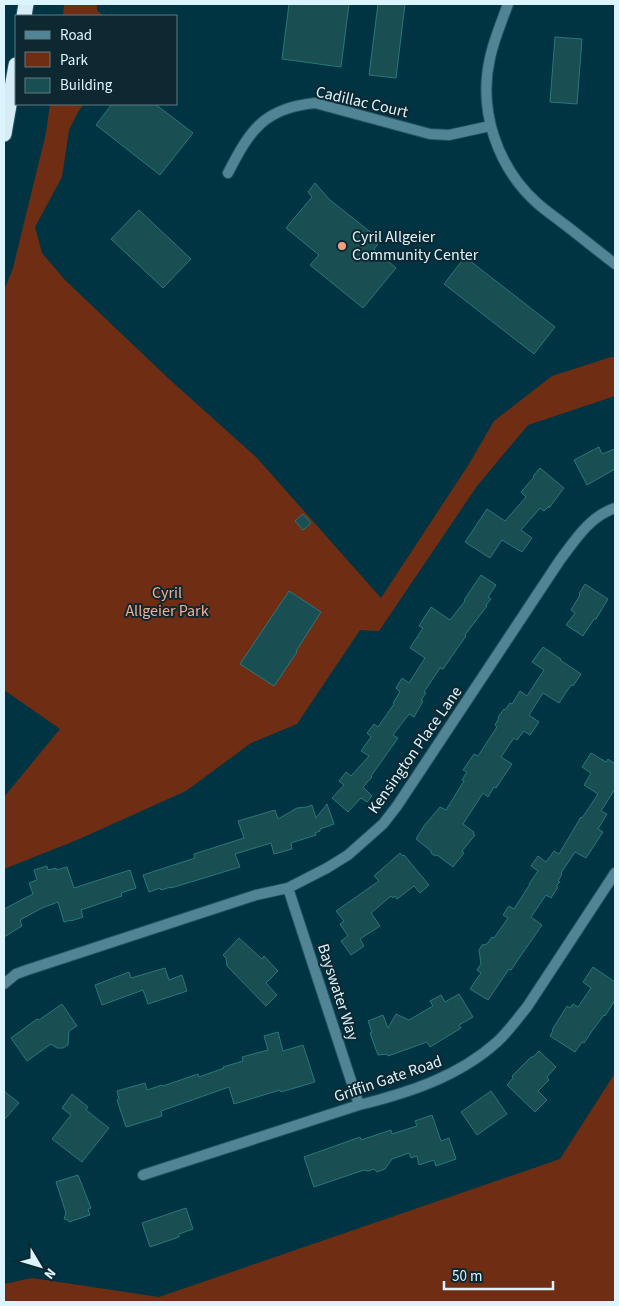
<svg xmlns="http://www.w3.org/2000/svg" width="619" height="1306" font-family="'Source Sans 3',sans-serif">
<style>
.green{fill:#6f2e13}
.building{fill:#194f52;stroke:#2a777b}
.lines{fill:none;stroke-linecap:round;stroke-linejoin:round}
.street-casing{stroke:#235360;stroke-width:12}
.highway-casing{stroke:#235360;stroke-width:17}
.street{stroke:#518495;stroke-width:10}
.highway{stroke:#d6edf5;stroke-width:15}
.poi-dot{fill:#f2a081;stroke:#0d2831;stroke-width:2}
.labels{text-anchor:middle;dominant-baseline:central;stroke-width:4;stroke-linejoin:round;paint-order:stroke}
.street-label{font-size:16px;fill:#dcf4fd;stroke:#0d2831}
.poi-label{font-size:16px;fill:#dcf4fd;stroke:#0d2831;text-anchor:start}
.park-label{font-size:16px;fill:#f7ab8f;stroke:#0d2831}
</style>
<rect width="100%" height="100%" fill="#003442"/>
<path class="green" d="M 64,4 L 97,4 L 97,10 L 103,16 L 63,16 Z
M 50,104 L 84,104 L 78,112 L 69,130 L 62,177 L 35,227 L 42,253 L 65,280 L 169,379 L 257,458 L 381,598 L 469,464 L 494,421 L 552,376 L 611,357 L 615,357 L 615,396 L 528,425 L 477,486 L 379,631 L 360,630 L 297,724 L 251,743 L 186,791 L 77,840 L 4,869 L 4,797 L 60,729 L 4,690 L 4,291 L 13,268 L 46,133 Z
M 615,1073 L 615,1302 L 4,1302 L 4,1284 L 32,1278 L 159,1297 L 560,1159 Z"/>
<path class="building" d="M 289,4 L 349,4 L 341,67 L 282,59 Z
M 378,4 L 405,4 L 396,78 L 369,75 Z
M 555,37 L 582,39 L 577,104 L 550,102 Z
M 112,104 L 155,104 L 193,133 L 160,175 L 96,125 Z
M 315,183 L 330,200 L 373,234 L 370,237 L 378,244 L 374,249 L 396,268 L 363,308 L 310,265 L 319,255 L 286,228 L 312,197 L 308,192 Z
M 139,210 L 191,259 L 163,288 L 111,239 Z
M 465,257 L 555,327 L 534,354 L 444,284 Z
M 599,447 L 602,454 L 615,449 L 615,469 L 587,485 L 574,460 Z
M 540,468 L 564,488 L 549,508 L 549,506 L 544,511 L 540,508 L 521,530 L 532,538 L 522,552 L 502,540 L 490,558 L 465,542 L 487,509 L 505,521 L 526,497 L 521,492 L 534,477 L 533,476 Z
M 303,514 L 311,523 L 303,530 L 295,521 Z
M 481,575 L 496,585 L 488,597 L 491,599 L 486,605 L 487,606 L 465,635 L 466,636 L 443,669 L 440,668 L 424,692 L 426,693 L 421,700 L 423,701 L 414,717 L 409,714 L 393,735 L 398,738 L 371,776 L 372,777 L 363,787 L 372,796 L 367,802 L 361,798 L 348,812 L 332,798 L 344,785 L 339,781 L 346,772 L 351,776 L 369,756 L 361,751 L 371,737 L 367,733 L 374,724 L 378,727 L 394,704 L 393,703 L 400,692 L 396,688 L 402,678 L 409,683 L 425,658 L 410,648 L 423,628 L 419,626 L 431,607 L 450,620 L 465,601 L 464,600 Z
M 585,584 L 608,599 L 596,619 L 594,619 L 583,636 L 566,625 L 575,613 L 571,610 L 580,595 L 579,594 Z
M 289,591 L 321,612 L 296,651 L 297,652 L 274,686 L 240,664 Z
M 543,647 L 561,659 L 560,660 L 581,674 L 573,686 L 571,685 L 559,703 L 543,693 L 529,715 L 539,722 L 530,735 L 524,731 L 517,740 L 514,738 L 501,757 L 512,764 L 496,788 L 494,787 L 488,797 L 483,793 L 463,824 L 474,832 L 473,834 L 475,835 L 462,851 L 464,853 L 453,867 L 437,855 L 435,856 L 431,853 L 431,851 L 416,839 L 424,826 L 440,807 L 446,810 L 464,781 L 462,780 L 467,772 L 463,770 L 474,754 L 478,756 L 497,727 L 495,725 L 499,718 L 498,717 L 504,709 L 505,710 L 510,703 L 512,704 L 520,691 L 527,696 L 544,670 L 532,662 Z
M 591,753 L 606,762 L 608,759 L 615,764 L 615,789 L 601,811 L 607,814 L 598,829 L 603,832 L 586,858 L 575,852 L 561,873 L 562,874 L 558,881 L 560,882 L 556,886 L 558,887 L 551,898 L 546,895 L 531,917 L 542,925 L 511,970 L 509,969 L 488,1000 L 470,989 L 481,973 L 477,970 L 481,964 L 479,950 L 482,945 L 487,944 L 492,937 L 494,938 L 508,918 L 503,915 L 509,906 L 514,909 L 530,884 L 529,884 L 538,871 L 531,866 L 538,856 L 546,862 L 554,851 L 559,854 L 581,817 L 582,818 L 598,794 L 584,785 L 591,773 L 582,767 Z
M 327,804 L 334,824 L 320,829 L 320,831 L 315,833 L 316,835 L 291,843 L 292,849 L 274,854 L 271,843 L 235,854 L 240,867 L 171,888 L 171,887 L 161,890 L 160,888 L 149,892 L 143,875 L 195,858 L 194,854 L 244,838 L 238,821 L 275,810 L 278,819 L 297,808 L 307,807 L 312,805 L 316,818 Z
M 400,853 L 403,856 L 404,855 L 429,885 L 420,893 L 414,886 L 397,899 L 395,896 L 393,898 L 391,896 L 371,913 L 380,926 L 360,939 L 364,946 L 351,955 L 341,941 L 348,936 L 340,924 L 344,921 L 336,911 L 379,881 L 374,876 Z
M 47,866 L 48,870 L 56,868 L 56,870 L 67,867 L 74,888 L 130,870 L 136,888 L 121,893 L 122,896 L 81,910 L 83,917 L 71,921 L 71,920 L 64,922 L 58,902 L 42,908 L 20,920 L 22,926 L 4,937 L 4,909 L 33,894 L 29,883 L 37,880 L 34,870 Z
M 239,938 L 262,959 L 264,956 L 278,971 L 266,983 L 277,995 L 266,1006 L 227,966 L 226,958 L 223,955 Z
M 593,967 L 615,982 L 615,1000 L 605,1016 L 604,1015 L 592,1031 L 584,1043 L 582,1042 L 575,1052 L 550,1036 L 553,1031 L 552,1030 L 567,1006 L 570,1008 L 573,1004 L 578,1007 L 591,988 L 583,982 Z
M 165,968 L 169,980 L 182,975 L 187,991 L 148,1004 L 143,990 L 102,1005 L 95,985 L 129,972 L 131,978 Z
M 459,994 L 473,1017 L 459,1025 L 461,1028 L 430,1047 L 427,1042 L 388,1056 L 387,1054 L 378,1055 L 370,1033 L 372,1032 L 368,1021 L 383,1015 L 388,1028 L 396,1014 L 409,1020 L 433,1006 L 430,1001 L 441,995 L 445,1002 Z
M 62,1004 L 77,1026 L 69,1031 L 68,1045 L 63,1048 L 57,1048 L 51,1044 L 27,1061 L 11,1038 L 37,1019 L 39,1020 Z
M 278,1032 L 283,1051 L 303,1045 L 315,1082 L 281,1092 L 280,1090 L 234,1104 L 229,1087 L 161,1111 L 162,1116 L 126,1127 L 117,1100 L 119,1099 L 117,1091 L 145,1083 L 147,1090 L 162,1085 L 163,1086 L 198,1074 L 199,1077 L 224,1068 L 223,1067 L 243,1061 L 242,1057 L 268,1050 L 264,1036 Z
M 539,1051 L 556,1067 L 547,1077 L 549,1080 L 538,1091 L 547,1100 L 535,1112 L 507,1085 L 513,1078 L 512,1076 L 531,1057 L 533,1057 Z
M 4,1091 L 19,1103 L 4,1120 Z
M 491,1091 L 507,1114 L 477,1135 L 461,1112 Z
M 72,1094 L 88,1107 L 86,1110 L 109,1128 L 82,1162 L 52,1139 L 71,1115 L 62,1108 Z
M 432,1115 L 441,1141 L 449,1138 L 456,1159 L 436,1166 L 434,1160 L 419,1165 L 417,1156 L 411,1158 L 409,1153 L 392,1159 L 385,1169 L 377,1172 L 374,1169 L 368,1171 L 364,1170 L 314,1187 L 304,1157 L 360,1137 L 361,1140 L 391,1130 L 392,1134 L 417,1126 L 415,1121 Z
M 78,1175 L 91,1208 L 88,1209 L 90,1215 L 69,1222 L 68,1220 L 64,1219 L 66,1213 L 56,1182 Z
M 186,1208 L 193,1229 L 179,1234 L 179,1237 L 150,1247 L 142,1223 Z"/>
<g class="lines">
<defs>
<path id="street" d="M 508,4 C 502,21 494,39 490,58 C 478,110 497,167 537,203 C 546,211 555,217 564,224 C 581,237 598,251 615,264
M 228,173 C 250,130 264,108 315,103 L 430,134 L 449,135 L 490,126
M 288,888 L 359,1105
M 4,984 L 16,974 L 27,970 L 256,895 L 288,888 L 327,868 L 348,855 L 383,824 L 397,806 L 560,560 C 575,540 590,516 615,508
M 143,1175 L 359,1105 C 408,1093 458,1077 497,1042 C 508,1032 517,1019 527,1007 L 615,873"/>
<path id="highway" d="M 24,16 L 26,4
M 4,134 L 16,65"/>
</defs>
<use href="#street" class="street-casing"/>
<use href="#highway" class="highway-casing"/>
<use href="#street" class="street"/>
<use href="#highway" class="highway"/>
</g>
<circle class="poi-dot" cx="342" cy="246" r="5"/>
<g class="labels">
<g class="street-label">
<text transform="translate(362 102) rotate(13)">Cadillac Court</text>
<text transform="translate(415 750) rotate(-55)">Kensington Place Lane</text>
<text transform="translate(338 992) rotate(72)">Bayswater Way</text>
<text transform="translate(388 1079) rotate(-19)">Griffin Gate Road</text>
</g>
<g class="poi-label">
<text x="352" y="237">Cyril Allgeier<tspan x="352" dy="18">Community Center</tspan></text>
</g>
<g class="park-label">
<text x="167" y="593">Cyril<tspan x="167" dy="18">Allgeier Park</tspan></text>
</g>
</g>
<rect width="619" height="1306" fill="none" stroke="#dcf4fd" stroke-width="10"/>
<rect x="15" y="15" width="162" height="90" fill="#0d2831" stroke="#607a83"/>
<rect x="25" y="31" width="25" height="8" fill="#518495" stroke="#607a83"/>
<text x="60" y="40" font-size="15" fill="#dcf4fd">Road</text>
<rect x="25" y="52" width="25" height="15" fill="#6f2e13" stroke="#607a83"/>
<text x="60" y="65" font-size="15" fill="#dcf4fd">Park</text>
<rect x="25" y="78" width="25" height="15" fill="#194f52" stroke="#607a83"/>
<text x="60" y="90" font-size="15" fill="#dcf4fd">Building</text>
<g transform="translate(40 1266) rotate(128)" stroke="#0d2831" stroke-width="4" paint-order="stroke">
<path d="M0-4L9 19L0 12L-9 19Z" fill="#dcf4fd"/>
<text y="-8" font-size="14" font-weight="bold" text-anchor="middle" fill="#dcf4fd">N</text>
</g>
<path d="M444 1281v8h109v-8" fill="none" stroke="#dcf4fd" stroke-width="2.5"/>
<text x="452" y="1281" font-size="15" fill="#dcf4fd" stroke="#0d2831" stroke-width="4" paint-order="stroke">50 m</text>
</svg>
